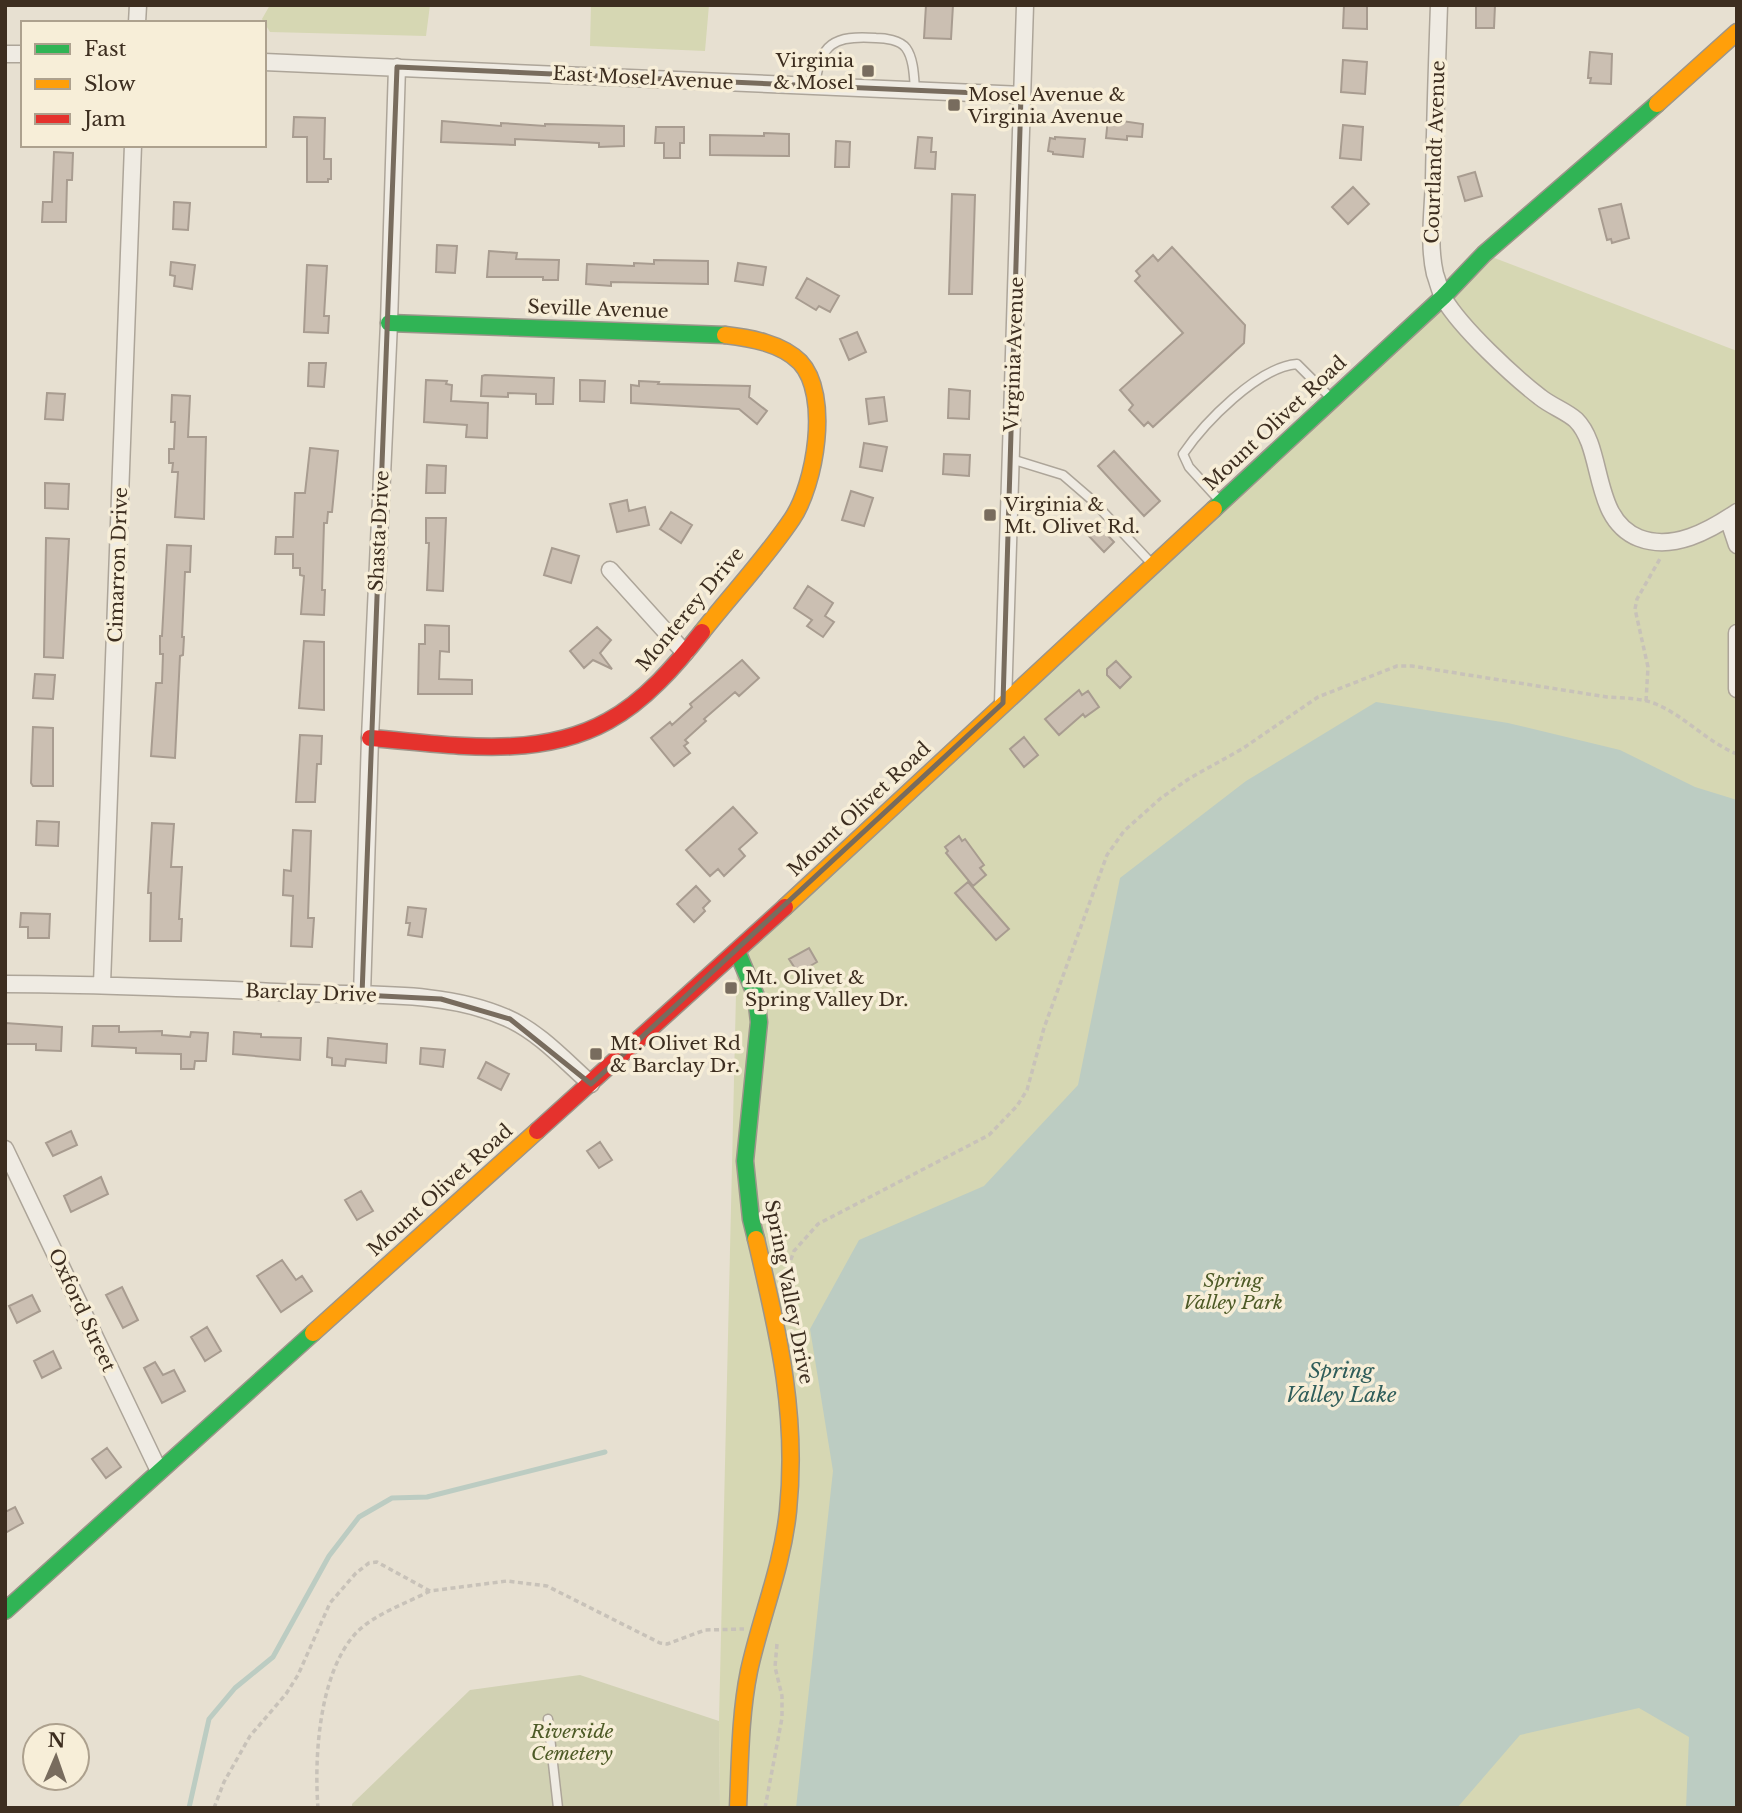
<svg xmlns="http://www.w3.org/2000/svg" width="1742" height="1813" font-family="'Libre Baskerville',serif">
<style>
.green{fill:#d6d7b3}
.cemetery{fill:#d1d1b3}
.water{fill:#bcccc2}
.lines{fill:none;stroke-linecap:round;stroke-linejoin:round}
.stream{stroke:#bcccc2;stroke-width:5}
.building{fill:#cbbfb2;stroke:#a89c90;stroke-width:2}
.lane-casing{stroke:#ada599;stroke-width:11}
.street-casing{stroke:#ada599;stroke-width:19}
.fast-casing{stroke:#9c958a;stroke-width:19}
.slow-casing{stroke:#9c958a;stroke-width:19}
.jam-casing{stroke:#9c958a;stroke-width:19}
.path{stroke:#c8c2b9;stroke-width:3.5;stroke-dasharray:5 3.5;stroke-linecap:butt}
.lane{stroke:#efebe3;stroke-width:8}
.street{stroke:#efebe3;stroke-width:16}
.fast{stroke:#30b455;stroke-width:16}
.slow{stroke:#ff9f0a;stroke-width:16}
.jam{stroke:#e5322d;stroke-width:16}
.marked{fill:none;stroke:#786c5e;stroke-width:5;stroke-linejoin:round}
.poi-dot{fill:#786c5e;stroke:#f7eed8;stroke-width:2.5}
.labels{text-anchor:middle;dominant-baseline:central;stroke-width:7;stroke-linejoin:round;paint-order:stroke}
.poi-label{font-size:19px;fill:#3d2e20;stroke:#f7eed8;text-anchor:start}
.street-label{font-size:19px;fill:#3d2e20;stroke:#f7eed8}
.park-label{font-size:19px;font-style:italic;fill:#4d5a26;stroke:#f7eed8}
.water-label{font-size:21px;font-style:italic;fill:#2f5d5a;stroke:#f7eed8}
</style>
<rect width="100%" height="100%" fill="#e7e0d1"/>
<path class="green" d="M 270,5 L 430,5 L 426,36 L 270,32 L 262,19 Z
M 591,5 L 709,5 L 705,51 L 590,46 Z
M 1484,254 L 1737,351 L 1737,1808 L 720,1808 L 719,1721 L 737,951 Z"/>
<path class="cemetery" d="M 580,1675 L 719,1721 L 720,1808 L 352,1808 L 352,1804 L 470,1690 Z"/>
<path class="water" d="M 1376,702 L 1508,723 L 1620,750 L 1695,787 L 1737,800 L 1737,1808 L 1686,1808 L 1689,1737 L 1639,1708 L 1520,1735 L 1457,1808 L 796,1808 L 833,1471 L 810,1329 L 859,1240 L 984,1186 L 1078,1085 L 1120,878 L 1246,781 Z"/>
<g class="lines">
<path class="stream" d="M 189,1808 L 209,1719 L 235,1688 L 273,1657 L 329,1556 L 359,1517 L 392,1498 L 427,1497 L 605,1452"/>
</g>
<path class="building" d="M 926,5 L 953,5 L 951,39 L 924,38 Z
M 1344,5 L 1367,5 L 1367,29 L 1343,28 Z
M 1476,5 L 1495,5 L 1494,28 L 1476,28 Z
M 1590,52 L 1612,54 L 1611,84 L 1590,83 L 1591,78 L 1588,78 Z
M 1343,60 L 1367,62 L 1365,94 L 1341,92 Z
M 294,117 L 325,118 L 324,159 L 331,159 L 331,179 L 328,179 L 328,182 L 307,182 L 307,137 L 293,137 Z
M 1108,119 L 1143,124 L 1142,137 L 1127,136 L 1127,140 L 1106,138 Z
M 442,121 L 501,126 L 501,123 L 545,126 L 545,124 L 624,126 L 624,146 L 599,147 L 599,143 L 515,139 L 515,145 L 441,142 Z
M 1343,125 L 1363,127 L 1361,160 L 1340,158 Z
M 656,127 L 684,127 L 684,143 L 680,143 L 680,158 L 664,158 L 664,143 L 655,143 Z
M 764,133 L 789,134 L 789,156 L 710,155 L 710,135 L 764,136 Z
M 918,137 L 932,138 L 931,152 L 936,152 L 935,169 L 915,168 Z
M 1055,137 L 1085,139 L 1083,157 L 1053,154 L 1053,152 L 1048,151 L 1050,138 L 1055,139 Z
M 836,141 L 850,142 L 849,167 L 835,167 Z
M 54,152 L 73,153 L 72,180 L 67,180 L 66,222 L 42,222 L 43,202 L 52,202 Z
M 1475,172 L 1482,196 L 1465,201 L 1458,177 Z
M 1353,187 L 1369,204 L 1348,224 L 1332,207 Z
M 952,194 L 975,195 L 972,294 L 949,294 Z
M 174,202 L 190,203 L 188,230 L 173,229 Z
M 1621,204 L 1629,238 L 1612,243 L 1611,239 L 1607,240 L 1599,209 Z
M 437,245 L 457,246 L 455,273 L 436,272 Z
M 1172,247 L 1245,325 L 1244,343 L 1153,427 L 1148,422 L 1144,426 L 1129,410 L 1133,405 L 1120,390 L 1183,333 L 1135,281 L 1140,276 L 1136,271 L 1153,255 L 1158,261 Z
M 489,251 L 517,253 L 516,259 L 559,260 L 558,280 L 543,280 L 543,277 L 487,277 Z
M 654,260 L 708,261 L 708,284 L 611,282 L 611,286 L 586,284 L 587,264 L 634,266 L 634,263 L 654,264 Z
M 171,262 L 195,265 L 192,289 L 174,286 L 175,276 L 170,275 Z
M 738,263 L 766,267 L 763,285 L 735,281 Z
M 307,265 L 327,266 L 324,316 L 329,316 L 328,333 L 304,332 Z
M 807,278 L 839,296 L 830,312 L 819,306 L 816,310 L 796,298 Z
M 857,332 L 866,352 L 849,360 L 840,339 Z
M 309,363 L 326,363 L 324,387 L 308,386 Z
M 485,375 L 554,378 L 553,404 L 536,404 L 536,394 L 508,393 L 508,397 L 481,396 L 482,376 Z
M 426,380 L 447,381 L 446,384 L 452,385 L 451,401 L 488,403 L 487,438 L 466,437 L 467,425 L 424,422 Z
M 580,380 L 605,381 L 604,402 L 580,401 Z
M 639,381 L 659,382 L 658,384 L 750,386 L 749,397 L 767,411 L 757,424 L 739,409 L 631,403 L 631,385 L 639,386 Z
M 949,389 L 970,391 L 969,419 L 948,418 Z
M 47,393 L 65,394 L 63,420 L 45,419 Z
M 172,395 L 190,396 L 188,437 L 206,437 L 204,519 L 175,517 L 178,472 L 172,472 L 173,463 L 169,463 L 169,449 L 174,449 L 175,422 L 171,422 Z
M 884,397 L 887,421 L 869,424 L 866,399 Z
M 864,443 L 887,447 L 882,471 L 860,467 Z
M 310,448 L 338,451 L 332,512 L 328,512 L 327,523 L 324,523 L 322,590 L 325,590 L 324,615 L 301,614 L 304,576 L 300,575 L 300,568 L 293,568 L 293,554 L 275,554 L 276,537 L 293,537 L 295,493 L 305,493 Z
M 1114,451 L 1160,501 L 1144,516 L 1098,466 Z
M 944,454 L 970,455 L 969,476 L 943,474 Z
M 427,465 L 446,466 L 445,493 L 426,493 Z
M 45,483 L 69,484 L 68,509 L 45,508 Z
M 851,491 L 873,498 L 864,526 L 842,520 Z
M 627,500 L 629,511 L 645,507 L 649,525 L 617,532 L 610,504 Z
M 671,512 L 692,525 L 681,543 L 660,529 Z
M 426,518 L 446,518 L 443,591 L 427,590 L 429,543 L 426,543 Z
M 1096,523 L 1114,542 L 1104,552 L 1086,533 Z
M 46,538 L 69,539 L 63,658 L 44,657 Z
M 167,545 L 191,546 L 190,572 L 185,572 L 182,637 L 184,637 L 183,655 L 180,656 L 175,758 L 151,756 L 156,683 L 162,683 L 163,654 L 160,654 L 160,636 L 162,636 Z
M 552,548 L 579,556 L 571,583 L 544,575 Z
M 808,586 L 833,603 L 825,616 L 834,622 L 823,637 L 807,626 L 812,620 L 794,608 Z
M 425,625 L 449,626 L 449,652 L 440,651 L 439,679 L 472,680 L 472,694 L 418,694 L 419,644 L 425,644 Z
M 597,627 L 611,640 L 600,653 L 612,669 L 593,660 L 584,668 L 570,651 Z
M 304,641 L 324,642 L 324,710 L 299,708 Z
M 742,660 L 759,678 L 739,696 L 735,692 L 704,719 L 706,721 L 685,740 L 688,743 L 684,746 L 690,753 L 674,766 L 651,738 L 670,722 L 672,725 L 692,707 L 690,704 Z
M 1116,661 L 1131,677 L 1120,688 L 1107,675 L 1107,669 Z
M 35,674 L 55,675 L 53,699 L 33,698 Z
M 1079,690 L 1082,695 L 1088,691 L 1099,707 L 1085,717 L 1083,714 L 1059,735 L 1045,719 Z
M 33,727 L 53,728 L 53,786 L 33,786 L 31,783 Z
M 300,735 L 322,736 L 321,764 L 317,764 L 315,802 L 296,802 Z
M 1024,737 L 1038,755 L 1024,767 L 1010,749 Z
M 733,807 L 757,833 L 739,849 L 745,856 L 724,876 L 718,869 L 710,876 L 686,850 Z
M 37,821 L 59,822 L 58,846 L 36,845 Z
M 152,823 L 174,824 L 171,867 L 182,867 L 179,919 L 182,919 L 181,941 L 150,941 L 151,893 L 148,893 Z
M 293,830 L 311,831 L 308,918 L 314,918 L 312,947 L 291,946 L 293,896 L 283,895 L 284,870 L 291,871 Z
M 959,836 L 962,841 L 965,839 L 984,865 L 980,868 L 986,875 L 973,886 L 946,853 L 948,851 L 945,847 Z
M 968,882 L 1009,929 L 996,940 L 955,893 Z
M 696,886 L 710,901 L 703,908 L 705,911 L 694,922 L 677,904 Z
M 408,907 L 426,909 L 422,937 L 408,935 L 410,923 L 406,923 Z
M 21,913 L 50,914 L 49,938 L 28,938 L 28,927 L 20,927 Z
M 809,948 L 817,962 L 798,973 L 789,959 Z
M 5,1023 L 62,1027 L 61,1051 L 36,1050 L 36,1044 L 5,1044 Z
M 93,1026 L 119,1026 L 119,1032 L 162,1031 L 162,1035 L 190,1037 L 191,1032 L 208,1033 L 206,1061 L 195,1061 L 194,1069 L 181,1069 L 181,1054 L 136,1053 L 136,1048 L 92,1046 Z
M 234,1032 L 261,1034 L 261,1037 L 301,1038 L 300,1060 L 233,1054 Z
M 328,1038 L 387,1044 L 386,1063 L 346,1059 L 345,1066 L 332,1065 L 332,1058 L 327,1057 Z
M 421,1048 L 445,1050 L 443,1067 L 420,1064 Z
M 486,1062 L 509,1074 L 501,1090 L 478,1078 Z
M 71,1131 L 77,1145 L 53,1156 L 46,1143 Z
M 600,1142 L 612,1160 L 599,1168 L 587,1151 Z
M 101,1177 L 108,1194 L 71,1212 L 64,1196 Z
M 361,1191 L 373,1211 L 357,1220 L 345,1200 Z
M 282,1260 L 296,1280 L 302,1276 L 312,1291 L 281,1312 L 257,1276 Z
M 122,1287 L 138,1320 L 123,1328 L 106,1295 Z
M 32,1295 L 40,1311 L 17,1323 L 9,1306 Z
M 207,1327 L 221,1351 L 205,1361 L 191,1337 Z
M 53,1351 L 61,1368 L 42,1378 L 34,1361 Z
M 155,1362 L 163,1375 L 174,1370 L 185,1391 L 162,1403 L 144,1368 Z
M 107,1448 L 121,1467 L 106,1478 L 92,1459 Z
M 15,1507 L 23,1523 L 5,1533 L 5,1512 Z"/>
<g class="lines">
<defs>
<path id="lane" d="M 815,86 C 820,43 834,35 876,38 C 885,38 900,40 906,48 C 914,59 914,78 915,90
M 1011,459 L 1063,475 L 1092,500 L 1153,565
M 1220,501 L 1189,467 L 1183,454 C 1204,423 1258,367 1297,364 L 1332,399
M 548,1719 L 558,1808"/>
<path id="street" d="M 1439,5 C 1437,63 1435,122 1434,180 C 1433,211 1428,244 1435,274 C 1438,282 1440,292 1444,299 C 1462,329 1513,376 1540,397 C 1551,406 1566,411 1576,420 C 1605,449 1591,519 1639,538 C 1673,551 1709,531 1737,512
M 137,23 L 138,5
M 5,54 L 23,54
M 264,62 L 1021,95
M 1728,518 L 1737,545
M 610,570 L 685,653
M 1737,633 L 1737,689
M 1003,703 L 1025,5
M 5,984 C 105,984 204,989 303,993 C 370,996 444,990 507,1018 C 539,1032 565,1061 591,1084
M 102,984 L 133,145
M 362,995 L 370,738 L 389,323 L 397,67
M 5,1149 L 159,1471"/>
<path id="fast" d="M 389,323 L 725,335
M 1214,509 L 1443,297 L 1484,254 L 1657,104
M 737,951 L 756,996 L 759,1022 L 745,1161 L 751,1219 L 756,1239
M 5,1611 L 313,1333"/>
<path id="slow" d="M 1657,104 L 1737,32
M 702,632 C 731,595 765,559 792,519 C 815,485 831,395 800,362 C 781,343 750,338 725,335
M 785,907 L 1214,509
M 313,1333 L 537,1131
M 738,1808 C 740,1762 740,1715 749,1671 C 761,1616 782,1568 788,1511 C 798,1413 778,1333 756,1239"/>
<path id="jam" d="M 370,738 C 449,744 536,761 608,721 C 645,701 676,665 702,632
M 537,1131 L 785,907"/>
</defs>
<use href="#lane" class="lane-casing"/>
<use href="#street" class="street-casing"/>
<use href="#fast" class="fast-casing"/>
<use href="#slow" class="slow-casing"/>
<use href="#jam" class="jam-casing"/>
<path class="path" d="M 1646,701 L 1648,667 L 1635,609 L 1637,599 L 1661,557
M 785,1276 L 794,1251 L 818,1224 L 989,1135 L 1017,1106 L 1027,1090 L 1044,1028 L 1107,855 L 1124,831 L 1161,798 L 1190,778 L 1242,749 L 1318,697 L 1397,666 L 1412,666 L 1607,697 C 1624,698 1641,698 1656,704 C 1686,717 1707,742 1737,754
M 214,1808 L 224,1782 L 250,1736 L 286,1694 L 298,1675 L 330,1603 L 356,1573 L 369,1563 L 377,1562 L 430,1591 L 507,1581 L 547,1586 L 660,1643 L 667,1644 L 705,1630 L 744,1629
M 318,1808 C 314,1757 319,1673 356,1633 C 374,1614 407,1603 430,1591
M 765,1808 L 782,1718 L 782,1696 L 775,1667 L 777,1644"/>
<use href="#lane" class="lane"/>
<use href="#street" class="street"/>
<use href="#fast" class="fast"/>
<use href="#slow" class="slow"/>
<use href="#jam" class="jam"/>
</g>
<path class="marked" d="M 397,67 L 1021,95 L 1003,703 L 591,1084 L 510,1019 L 441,999 L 362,995 Z"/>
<g class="poi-dot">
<rect x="861" y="64" width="14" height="14" rx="3.5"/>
<rect x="947" y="98" width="14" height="14" rx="3.5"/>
<rect x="983" y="508" width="14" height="14" rx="3.5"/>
<rect x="724" y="981" width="14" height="14" rx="3.5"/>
<rect x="589" y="1047" width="14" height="14" rx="3.5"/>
</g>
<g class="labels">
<g class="poi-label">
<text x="854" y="60" text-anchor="end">Virginia<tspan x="854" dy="22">&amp; Mosel</tspan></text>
<text x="968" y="94">Mosel Avenue &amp;<tspan x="968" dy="22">Virginia Avenue</tspan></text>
<text x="1004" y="504">Virginia &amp;<tspan x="1004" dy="22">Mt. Olivet Rd.</tspan></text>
<text x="745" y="977">Mt. Olivet &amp;<tspan x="745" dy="22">Spring Valley Dr.</tspan></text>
<text x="610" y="1043">Mt. Olivet Rd<tspan x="610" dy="22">&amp; Barclay Dr.</tspan></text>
</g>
<g class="street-label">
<text transform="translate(643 78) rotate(3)">East Mosel Avenue</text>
<text transform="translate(1435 152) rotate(-88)">Courtlandt Avenue</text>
<text transform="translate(598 309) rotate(2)">Seville Avenue</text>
<text transform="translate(1014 354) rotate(-88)">Virginia Avenue</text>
<text transform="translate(1275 423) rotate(-43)">Mount Olivet Road</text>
<text transform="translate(379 531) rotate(-87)">Shasta Drive</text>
<text transform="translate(118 565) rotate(-88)">Cimarron Drive</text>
<text transform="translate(690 609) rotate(-50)">Monterey Drive</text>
<text transform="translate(859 809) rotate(-43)">Mount Olivet Road</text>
<text transform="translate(311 993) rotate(2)">Barclay Drive</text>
<text transform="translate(440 1190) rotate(-42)">Mount Olivet Road</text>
<text transform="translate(789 1292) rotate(79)">Spring Valley Drive</text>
<text transform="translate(82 1310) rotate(65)">Oxford Street</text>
</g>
<g class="park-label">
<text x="1233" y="1280">Spring<tspan x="1233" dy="22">Valley Park</tspan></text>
<text x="572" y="1731">Riverside<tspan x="572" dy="22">Cemetery</tspan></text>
</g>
<g class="water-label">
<text x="1341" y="1371">Spring<tspan x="1341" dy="24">Valley Lake</tspan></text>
</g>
</g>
<rect width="1742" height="1813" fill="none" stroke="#3d2e20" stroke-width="14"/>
<rect x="21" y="21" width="245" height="126" fill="#f7eed8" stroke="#ada18e" stroke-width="2"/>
<rect x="35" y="44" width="35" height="10" fill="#30b455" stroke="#ada18e" stroke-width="2"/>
<text x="84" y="56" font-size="21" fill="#3d2e20">Fast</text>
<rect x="35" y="79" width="35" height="10" fill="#ff9f0a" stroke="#ada18e" stroke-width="2"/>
<text x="84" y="91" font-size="21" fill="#3d2e20">Slow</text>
<rect x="35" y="114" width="35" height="10" fill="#e5322d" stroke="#ada18e" stroke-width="2"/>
<text x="84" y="126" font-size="21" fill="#3d2e20">Jam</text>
<g transform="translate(56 1757) rotate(2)"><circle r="33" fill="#f7eed8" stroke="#ada18e" stroke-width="2"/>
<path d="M0-5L12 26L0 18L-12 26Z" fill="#786c5e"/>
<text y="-10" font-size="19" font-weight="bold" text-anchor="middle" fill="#3d2e20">N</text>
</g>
</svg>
